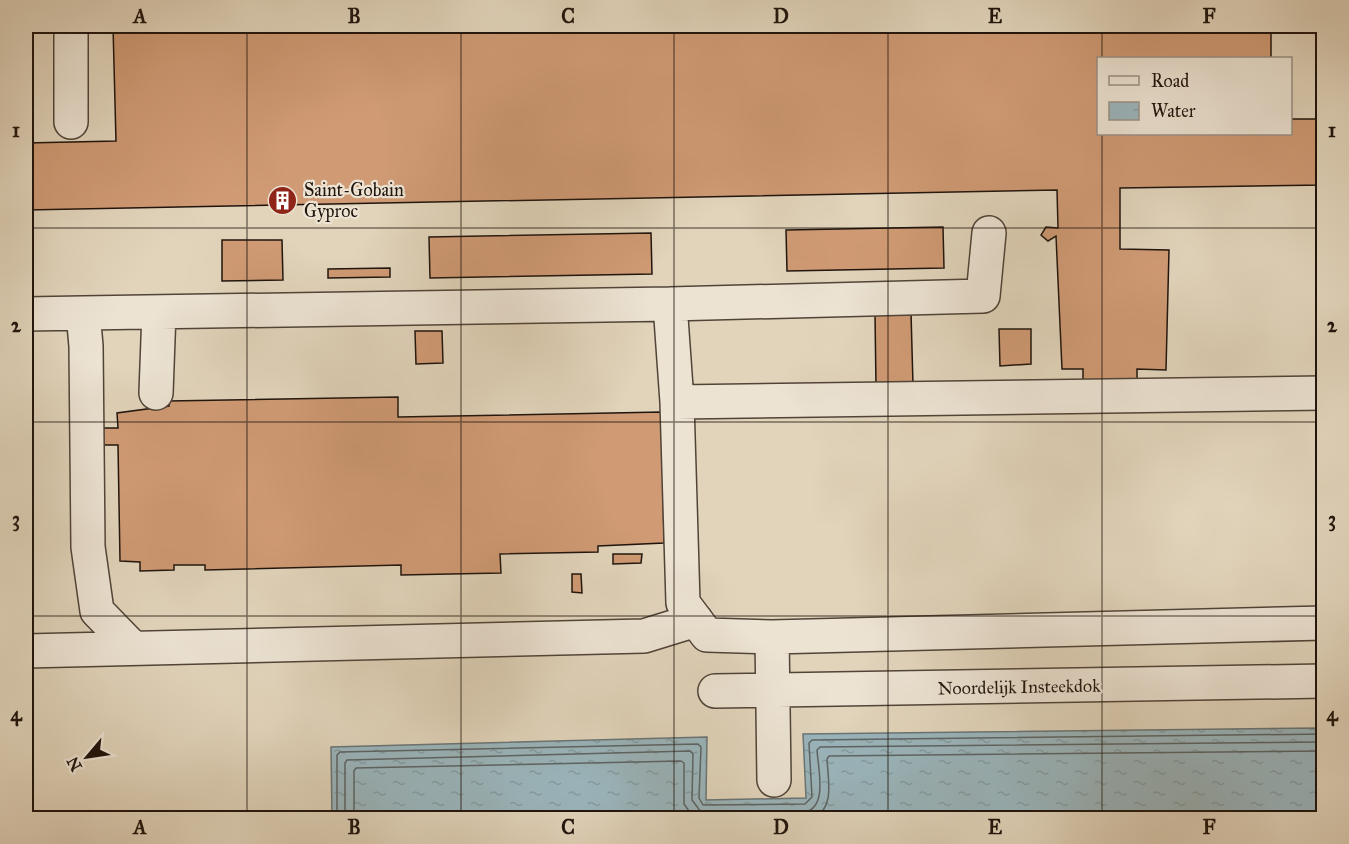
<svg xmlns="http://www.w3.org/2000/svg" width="1349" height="844" font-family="'IM FELL Great Primer',serif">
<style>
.water{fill:url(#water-ripples);stroke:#697576;stroke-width:1.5}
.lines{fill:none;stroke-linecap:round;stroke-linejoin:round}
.shore{stroke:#5c6464;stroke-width:1.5}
.building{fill:#cf9a74;stroke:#1f140d;stroke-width:1.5}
.minor-casing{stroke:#504438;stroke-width:36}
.minor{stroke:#ece3d3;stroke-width:33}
.grid{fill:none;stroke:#1f140d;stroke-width:1.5;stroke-opacity:0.55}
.labels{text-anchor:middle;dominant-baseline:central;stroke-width:4.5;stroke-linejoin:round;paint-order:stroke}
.poi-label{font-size:18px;fill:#1f140d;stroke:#ece3d3;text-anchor:start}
.street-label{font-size:18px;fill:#1f140d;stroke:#ece3d3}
.neatline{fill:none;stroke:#1f140d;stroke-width:2}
.grid-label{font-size:20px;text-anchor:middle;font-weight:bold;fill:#1f140d}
</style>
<defs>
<pattern id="water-ripples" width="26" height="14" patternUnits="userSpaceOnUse" patternTransform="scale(1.5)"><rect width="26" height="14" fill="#9ab5bc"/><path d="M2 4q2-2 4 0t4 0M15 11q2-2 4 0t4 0" fill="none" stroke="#849ba0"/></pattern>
</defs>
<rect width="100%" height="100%" fill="#e1d4bb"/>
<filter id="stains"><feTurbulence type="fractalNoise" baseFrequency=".00333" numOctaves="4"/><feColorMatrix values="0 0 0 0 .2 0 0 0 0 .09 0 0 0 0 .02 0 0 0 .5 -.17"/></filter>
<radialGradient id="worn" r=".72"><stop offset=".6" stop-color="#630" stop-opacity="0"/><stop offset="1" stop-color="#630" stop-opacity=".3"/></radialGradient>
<path class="water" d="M 1323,728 L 1323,818 L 332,818 L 331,747 L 707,737 L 706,800 L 806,798 L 803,734 Z"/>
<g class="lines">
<path class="shore" d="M 337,818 L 337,755 L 340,752 L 698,744 L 701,747 L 699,798 L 703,805 L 805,804 L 812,797 L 809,743 L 812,740 L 1324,734
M 345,818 L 345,763 L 347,760 L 690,751 L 693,754 L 692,800 L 701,812 L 805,812 C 828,807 818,768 817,750 L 820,747 L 1324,742
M 354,818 L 354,771 L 356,768 L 681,761 L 684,763 L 684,804 L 694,818
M 814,818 C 835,807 828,780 827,759 L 829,756 L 1324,751"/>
</g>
<path class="building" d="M 113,26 L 1271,26 L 1271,58 L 1098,58 L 1098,134 L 1290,134 L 1290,119 L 1324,119 L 1324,185 L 1120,188 L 1120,249 L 1169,250 L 1166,370 L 1137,369 L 1137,382 L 1083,382 L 1083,369 L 1062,369 L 1056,236 L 1048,241 L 1041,235 L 1046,227 L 1058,228 L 1057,190 L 26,210 L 26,143 L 116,141 Z
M 943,227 L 944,268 L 787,271 L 786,230 Z
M 651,233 L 652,274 L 430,278 L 429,237 Z
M 222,240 L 282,240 L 283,280 L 222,281 Z
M 390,268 L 390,277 L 328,278 L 328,269 Z
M 911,312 L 913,385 L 876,386 L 875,314 Z
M 999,329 L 1031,329 L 1031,364 L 1000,366 Z
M 415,331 L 442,331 L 443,363 L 416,364 Z
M 398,397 L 398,417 L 662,412 L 664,543 L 598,546 L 598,552 L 500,554 L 501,573 L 401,575 L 401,565 L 205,570 L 205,565 L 174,565 L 174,570 L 140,571 L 140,562 L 120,561 L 118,445 L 103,445 L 103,428 L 118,428 L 117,413 L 169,406 L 169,401 Z
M 613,554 L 642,554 L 641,563 L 613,564 Z
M 572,574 L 581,574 L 582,593 L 572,592 Z"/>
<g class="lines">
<defs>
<path id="minor" d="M 71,122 L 71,26
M 989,233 L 983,296 L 670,304 L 677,402 L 683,603 L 707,635 L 772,637 L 1324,623
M 83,313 L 670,304
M 26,314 L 83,313 L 86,346 L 88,547 L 97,611 L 133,648
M 156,393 L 159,312
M 677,402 L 1324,393
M 772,637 L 774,780
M 26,651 L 644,636 L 696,620
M 715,691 L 1324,681"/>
</defs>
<use href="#minor" class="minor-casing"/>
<use href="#minor" class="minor"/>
</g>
<path class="grid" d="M 247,26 L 247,818M 461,26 L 461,818M 674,26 L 674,818M 888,26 L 888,818M 1102,26 L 1102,58M 1102,134 L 1102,818M 26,228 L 1324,228M 26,422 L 1324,422M 26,616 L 1324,616"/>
<defs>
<symbol id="building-disc" viewBox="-11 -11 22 22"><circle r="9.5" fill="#8f2418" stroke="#ece3d3"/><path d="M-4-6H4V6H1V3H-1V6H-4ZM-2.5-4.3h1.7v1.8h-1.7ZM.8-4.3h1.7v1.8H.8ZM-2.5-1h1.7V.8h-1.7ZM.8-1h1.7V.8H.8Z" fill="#fff"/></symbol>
</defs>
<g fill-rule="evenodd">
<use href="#building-disc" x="266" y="184" width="33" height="33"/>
</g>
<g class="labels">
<g class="poi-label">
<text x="304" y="190">Saint-Gobain<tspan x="304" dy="21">Gyproc</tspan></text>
</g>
<g class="street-label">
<text transform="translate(1019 687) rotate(-1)">Noordelijk Insteekdok</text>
</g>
</g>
<rect width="1349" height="844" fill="none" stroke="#e1d4bb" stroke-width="66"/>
<rect x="1097" y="57" width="195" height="78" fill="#ece3d3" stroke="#9a9084" stroke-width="1.5"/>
<rect x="1109" y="76" width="30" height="9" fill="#ece3d3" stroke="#9a9084" stroke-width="1.5"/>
<text x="1151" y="87" font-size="18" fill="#1f140d">Road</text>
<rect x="1109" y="102" width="30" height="18" fill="url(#water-ripples)" stroke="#9a9084" stroke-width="1.5"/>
<text x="1151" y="117" font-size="18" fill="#1f140d">Water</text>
<g transform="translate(87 757) rotate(241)" stroke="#ece3d3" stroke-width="4.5" paint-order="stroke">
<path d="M0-4.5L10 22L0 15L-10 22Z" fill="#1f140d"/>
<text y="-9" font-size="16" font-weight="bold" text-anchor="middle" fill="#1f140d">N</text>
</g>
<rect x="33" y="33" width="1283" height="778" class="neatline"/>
<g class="grid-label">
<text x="140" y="23">A</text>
<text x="354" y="23">B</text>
<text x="568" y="23">C</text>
<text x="781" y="23">D</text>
<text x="995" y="23">E</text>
<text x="1209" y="23">F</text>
<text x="16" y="137">1</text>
<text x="1332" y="137">1</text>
<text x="16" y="332">2</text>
<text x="1332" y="332">2</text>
<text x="16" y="526">3</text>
<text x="1332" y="526">3</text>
<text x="16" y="721">4</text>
<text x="1332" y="721">4</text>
<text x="140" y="834">A</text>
<text x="354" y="834">B</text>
<text x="568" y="834">C</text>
<text x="781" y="834">D</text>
<text x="995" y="834">E</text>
<text x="1209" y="834">F</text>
</g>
<rect width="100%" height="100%" filter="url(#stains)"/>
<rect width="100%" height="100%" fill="url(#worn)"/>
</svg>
